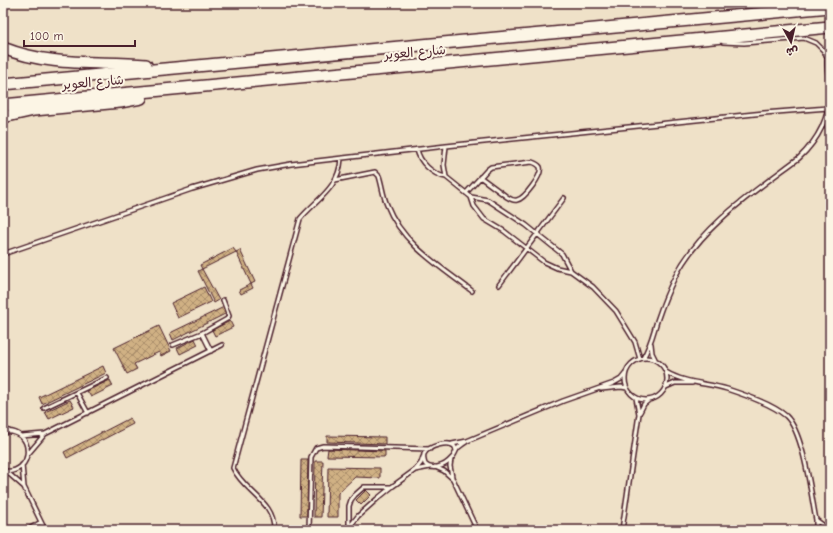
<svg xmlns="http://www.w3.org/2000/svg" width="833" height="533" font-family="'Comic Neue','Playpen Sans Arabic',sans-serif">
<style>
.building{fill:url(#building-cross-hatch);stroke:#4a1f2b}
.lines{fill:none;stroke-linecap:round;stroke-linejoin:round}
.lane-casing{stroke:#4a1f2b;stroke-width:6}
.highway-casing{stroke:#4a1f2b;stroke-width:14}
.lane{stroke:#fcf5e5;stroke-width:3}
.highway{stroke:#fcf5e5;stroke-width:11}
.labels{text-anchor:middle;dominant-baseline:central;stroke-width:4;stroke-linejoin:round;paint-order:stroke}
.street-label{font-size:13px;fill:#4a1f2b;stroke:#fcf5e5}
</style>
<defs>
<pattern id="building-cross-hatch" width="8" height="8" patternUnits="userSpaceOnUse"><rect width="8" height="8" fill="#d0b184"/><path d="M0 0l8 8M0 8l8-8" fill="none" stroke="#ab8f6c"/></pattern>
</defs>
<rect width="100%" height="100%" fill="#efe1c8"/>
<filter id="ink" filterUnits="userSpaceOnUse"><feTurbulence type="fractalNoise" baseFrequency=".025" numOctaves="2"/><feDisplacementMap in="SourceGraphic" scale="8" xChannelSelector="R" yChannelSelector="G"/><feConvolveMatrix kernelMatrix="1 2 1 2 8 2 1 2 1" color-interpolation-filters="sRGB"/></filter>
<g filter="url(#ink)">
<path class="building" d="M 233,248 L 236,252 L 202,269 L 200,265 Z
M 240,250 L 255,282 L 251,284 L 236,252 Z
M 202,269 L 219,300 L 214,303 L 198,271 Z
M 251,284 L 253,288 L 241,294 L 239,290 Z
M 204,287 L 211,302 L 178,318 L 171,303 Z
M 224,307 L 227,313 L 173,340 L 170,333 Z
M 230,321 L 233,327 L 215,336 L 212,330 Z
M 159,326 L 171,351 L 161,356 L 159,352 L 134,364 L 137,369 L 127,374 L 114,348 Z
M 195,339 L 198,345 L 180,354 L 177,348 Z
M 103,366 L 106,373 L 42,404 L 39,397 Z
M 110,380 L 113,386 L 91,397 L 87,391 Z
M 70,400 L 74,407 L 49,419 L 45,412 Z
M 130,418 L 133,424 L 67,458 L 64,452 Z
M 327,436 L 385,437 L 385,444 L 327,442 Z
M 328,449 L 385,451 L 385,457 L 327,456 Z
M 301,460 L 308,460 L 307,516 L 300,516 Z
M 315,461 L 323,461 L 321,517 L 314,517 Z
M 328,467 L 380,468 L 380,478 L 355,477 L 338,493 L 338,517 L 327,517 Z
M 366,490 L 371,495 L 361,505 L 356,500 Z"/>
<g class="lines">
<defs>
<path id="lane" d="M 723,42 L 744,43 L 804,38 L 816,43 L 824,51 L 827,57
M 417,149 C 419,162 433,175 446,177 L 471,197
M 446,177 L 444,165 L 446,146
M 335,180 L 375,172 L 379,176 C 382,185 383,196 387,205 C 402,244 441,267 472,291
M 466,193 L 487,170 L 491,167 L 532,162 C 535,163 538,164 540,167 C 543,175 524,199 517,200 C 513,201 510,199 507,197 L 480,177
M 3,254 L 192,189 L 257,170 L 291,164 L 446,146 L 764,113 L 828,108
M 571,271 L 562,254 L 526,225 L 488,200 L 471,197 L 474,206 L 484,219 L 504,231 L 544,262 L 557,268 L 571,271 L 593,287 L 616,311 L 635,342 L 640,359
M 499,285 L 564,198
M 202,333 L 211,351
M 651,344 L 652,353 L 655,359
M 173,345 L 202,333 L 227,319 L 229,316 L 223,300
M 643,358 C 650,347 653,334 657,321 C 662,306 668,291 675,277 C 700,227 755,191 799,158 C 820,138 832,114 829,84 C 828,71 825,59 830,47
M625 379a21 21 0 1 1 42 0a21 21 0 1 1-42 0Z
M 666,372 C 684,383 707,383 727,389 C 745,395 772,404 786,416 C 804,433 811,495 816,520 L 829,530
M 666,387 L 675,383 L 692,383
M 601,389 L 621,387 L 627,388
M 77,393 L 88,413
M 44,408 L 107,378
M 640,412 L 644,404 L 649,400
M 3,428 L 9,431
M 3,432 C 36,427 35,476 3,471
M 21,436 L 45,434
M 452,444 L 467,441 L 563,401 L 614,383 L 621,379 L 625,374
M 456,451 L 455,447 C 449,440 428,446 424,454 C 423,458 424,461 425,464 C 432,471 445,466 451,459 C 455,456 455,451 458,448 C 460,446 463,444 466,442
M 28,454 L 45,434 L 222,345
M 451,459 L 450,466 L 452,477
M 22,465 L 24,487 L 45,530
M 435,467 L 444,471 L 453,479 L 477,530
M 416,469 L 421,463 L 423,457
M 7,472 L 24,487
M 349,526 L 349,506 L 351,500 L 355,495 L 364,487 L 391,487
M 27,530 L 41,522
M 274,530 C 275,501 244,492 233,468 L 300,219 C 317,199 339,188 341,159
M 309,530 L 311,457 L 316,448 L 323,446 L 430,449
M 347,530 L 358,516 L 377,499 L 393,486 L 415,470 L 430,467
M 622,530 L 639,414 L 636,398
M 813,530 L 816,527 L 816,520"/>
<path id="highway" d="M 3,48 C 51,67 96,61 146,65
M 3,84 L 830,7
M 3,105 L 830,27
M 3,117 L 34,110 L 120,102 L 141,98"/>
</defs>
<use href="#lane" class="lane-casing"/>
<use href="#highway" class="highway-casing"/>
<use href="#lane" class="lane"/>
<use href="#highway" class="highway"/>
</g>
</g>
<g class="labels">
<g class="street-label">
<text transform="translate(415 52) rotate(-5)">شارع العوير</text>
<text transform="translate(93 82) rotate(-5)">شارع العوير</text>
</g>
</g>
<rect width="833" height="533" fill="none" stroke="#fcf5e5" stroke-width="16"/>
<rect x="8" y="8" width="817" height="517" fill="none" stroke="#4a1f2b" stroke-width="1.5" filter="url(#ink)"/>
<g transform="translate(791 42) rotate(172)" stroke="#fcf5e5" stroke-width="3" paint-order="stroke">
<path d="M0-3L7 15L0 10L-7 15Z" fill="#4a1f2b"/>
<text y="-6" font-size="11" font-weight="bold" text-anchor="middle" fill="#4a1f2b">ش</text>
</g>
<path d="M24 40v6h111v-6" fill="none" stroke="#4a1f2b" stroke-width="2"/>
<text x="30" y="40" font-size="12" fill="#4a1f2b" stroke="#fcf5e5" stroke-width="3" paint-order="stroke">100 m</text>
</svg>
